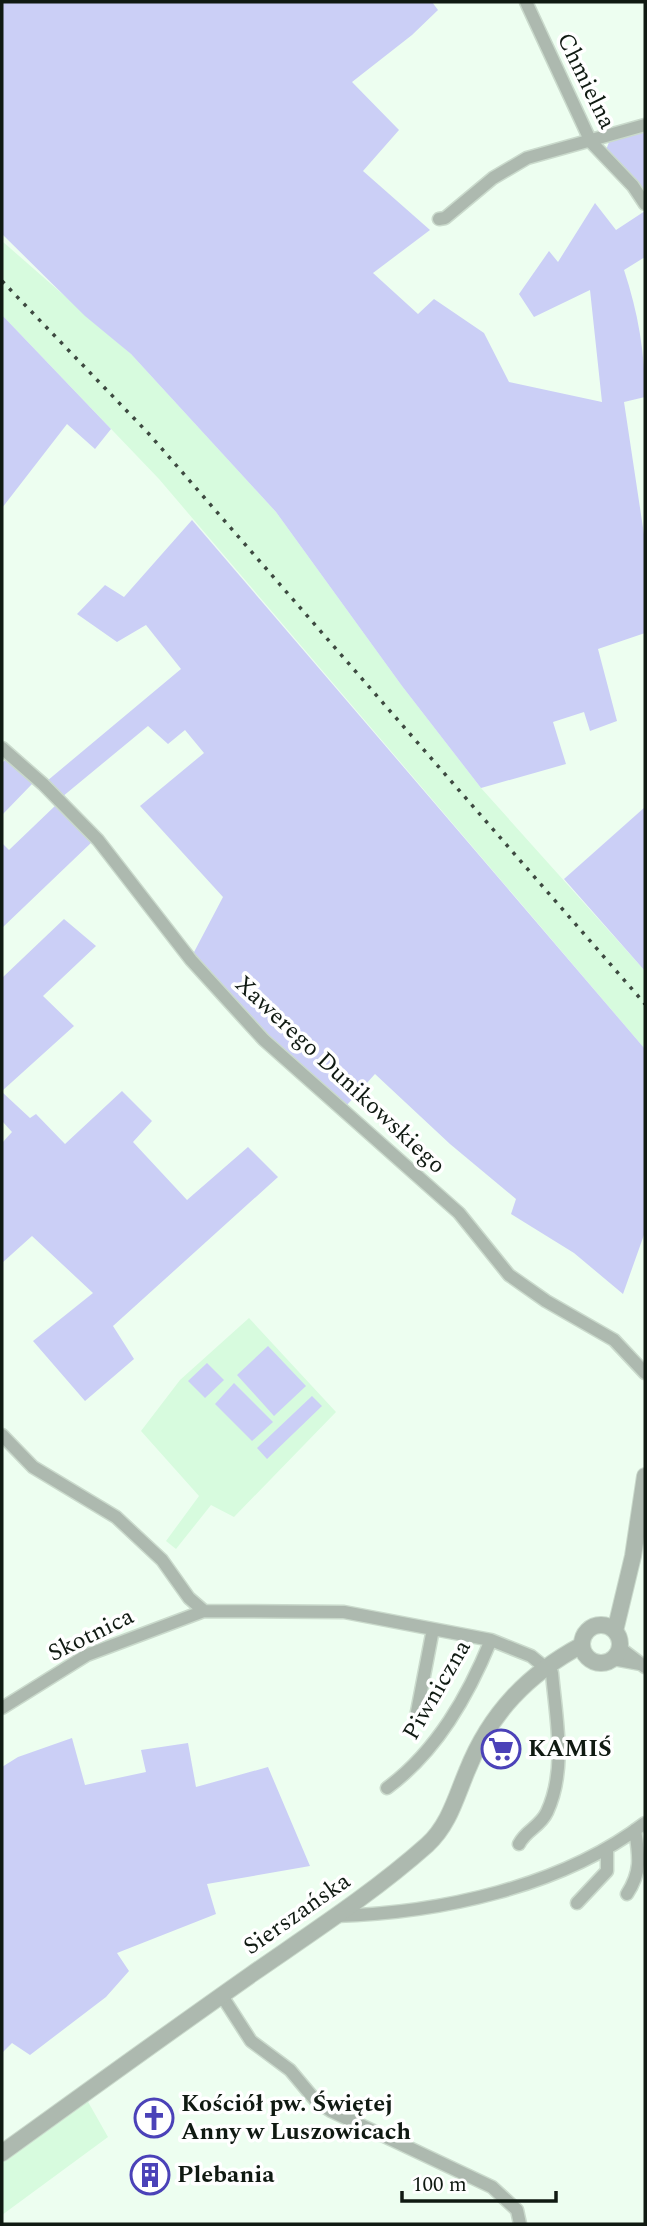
<svg xmlns="http://www.w3.org/2000/svg" width="647" height="2226" font-family="Spectral,serif">
<style>
.built{fill:#d7fbde}
.green{fill:#cbcff6}
.lines{fill:none;stroke-linecap:round;stroke-linejoin:round}
.minor-casing{stroke:#cadacc;stroke-width:15}
.tertiary-casing{stroke:#cadacc;stroke-width:18}
.minor{stroke:#adb9af;stroke-width:12}
.tertiary{stroke:#adb9af;stroke-width:16}
.rail{stroke:#3d4940;stroke-width:3.5;stroke-dasharray:3.5 7;stroke-linecap:butt}
.labels{text-anchor:middle;dominant-baseline:central;stroke-width:7;stroke-linejoin:round;paint-order:stroke}
.street-label{font-size:24px;fill:#101a12;stroke:#fff}
.poi-label{font-size:24px;font-weight:bold;fill:#101a12;stroke:#fff;text-anchor:start}
</style>
<rect width="100%" height="100%" fill="#edfef0"/>
<path class="built" d="M 2,241 L 131,354 L 276,512 L 402,686 L 481,788 L 645,971 L 645,1049 L 159,479 L 2,315 Z
M 249,1318 L 336,1412 L 234,1517 L 211,1505 L 176,1549 L 166,1541 L 199,1496 L 141,1431 L 180,1380 Z
M 87,2100 L 108,2137 L 2,2215 L 2,2160 Z"/>
<path class="green" d="M 2,2 L 432,2 L 438,10 L 412,35 L 352,82 L 399,130 L 363,171 L 430,230 L 373,273 L 418,314 L 434,299 L 484,333 L 509,382 L 602,402 L 590,290 L 534,317 L 519,294 L 549,251 L 558,262 L 595,203 L 616,230 L 645,211 L 645,257 L 624,270 C 638,312 645,353 645,397 L 624,402 L 645,541 L 645,633 L 598,649 L 617,721 L 590,731 L 584,712 L 553,722 L 566,764 L 481,788 L 402,686 L 276,512 L 131,354 L 85,316 L 2,234 Z
M 645,128 L 645,195 L 638,182 L 606,150 L 611,137 Z
M 2,315 L 111,429 L 95,449 L 67,424 L 2,508 Z
M 192,520 L 645,1049 L 645,1232 L 623,1294 L 574,1253 L 511,1214 L 516,1199 L 450,1144 L 375,1074 L 346,1106 L 270,1039 L 193,954 L 223,897 L 140,806 L 204,753 L 185,730 L 168,744 L 148,726 L 62,797 L 47,781 L 181,669 L 146,625 L 117,642 L 77,614 L 105,585 L 124,597 Z
M 5,760 L 34,782 L 2,815 L 2,763 Z
M 57,804 L 93,841 L 2,928 L 2,843 L 9,850 Z
M 645,807 L 645,971 L 564,879 Z
M 64,919 L 96,946 L 43,996 L 74,1026 L 2,1091 L 2,978 Z
M 122,1091 L 152,1121 L 133,1142 L 187,1200 L 248,1147 L 278,1177 L 113,1326 L 134,1359 L 85,1401 L 33,1341 L 93,1293 L 32,1236 L 2,1263 L 2,1143 L 12,1132 L 2,1121 L 2,1092 L 30,1118 L 36,1114 L 65,1144 Z
M 268,1346 L 306,1386 L 274,1416 L 237,1375 Z
M 207,1363 L 224,1380 L 205,1398 L 188,1381 Z
M 234,1383 L 273,1422 L 252,1441 L 215,1404 Z
M 312,1396 L 322,1406 L 267,1459 L 257,1448 Z
M 72,1738 L 85,1785 L 146,1772 L 141,1750 L 188,1743 L 196,1787 L 268,1767 L 310,1866 L 207,1884 L 216,1914 L 117,1953 L 129,1971 L 106,1997 L 30,2055 L 12,2043 L 2,2053 L 2,1767 L 18,1757 Z"/>
<g class="lines">
<defs>
<path id="minor" d="M 526,2 L 591,142 L 633,186 L 645,204
M 439,219 L 445,218 L 493,178 L 527,158 L 645,125
M 2,748 L 43,784 L 98,840 L 191,960 L 264,1040 L 459,1213 L 509,1275 L 546,1301 L 614,1340 L 645,1373
M 2,1435 L 33,1467 L 116,1517 L 162,1560 L 189,1598 L 204,1611
M 620,1648 L 645,1667
M 613,1659 L 640,1664
M 2,1708 L 87,1655 L 204,1611 L 344,1612 L 491,1640 L 531,1656 L 552,1673 C 556,1719 567,1769 547,1812 C 540,1827 526,1830 519,1844
M 417,1712 L 433,1629
M 387,1788 C 437,1751 468,1696 491,1640
M 627,1894 C 642,1871 639,1856 635,1830
M 577,1903 L 607,1871 L 607,1848
M 335,1916 C 440,1913 561,1887 645,1823
M 222,1996 L 251,2041 L 290,2070 L 316,2101 L 331,2111 L 492,2187 L 517,2210 L 520,2224"/>
<path id="tertiary" d="M582 1644a19 19 0 1 1 38 0a19 19 0 1 1-38 0Z
M 615,1631 L 633,1556 L 645,1476
M 2,2153 C 85,2093 168,2033 252,1974 C 311,1933 373,1893 427,1845 C 449,1825 456,1797 467,1771 C 490,1713 528,1674 582,1645"/>
</defs>
<use href="#minor" class="minor-casing"/>
<use href="#tertiary" class="tertiary-casing"/>
<use href="#minor" class="minor"/>
<use href="#tertiary" class="tertiary"/>
<path class="rail" d="M 2,281 L 149,434 L 645,1004"/>
</g>
<defs>
<symbol id="supermarket-ring" viewBox="-11 -11 22 22"><circle r="9.5" fill="#fff" stroke="#4b42b8" stroke-width="1.5"/><path d="M-6-5.5h2.5l.6 2H6L4.5 2H-2.5L-4.4-4H-6ZM-1.5 3.2a1.3 1.3 0 1 0 .1 0ZM3 3.2a1.3 1.3 0 1 0 .1 0Z" fill="#4b42b8"/></symbol>
<symbol id="church-ring" viewBox="-11 -11 22 22"><circle r="9.5" fill="#fff" stroke="#4b42b8" stroke-width="1.5"/><path d="M-1.2-6h2.4v3.5h3.3v2.4h-3.3V6h-2.4V-.1h-3.3v-2.4h3.3Z" fill="#4b42b8"/></symbol>
<symbol id="building-ring" viewBox="-11 -11 22 22"><circle r="9.5" fill="#fff" stroke="#4b42b8" stroke-width="1.5"/><path d="M-4-6H4V6H1V3H-1V6H-4ZM-2.5-4.3h1.7v1.8h-1.7ZM.8-4.3h1.7v1.8H.8ZM-2.5-1h1.7V.8h-1.7ZM.8-1h1.7V.8H.8Z" fill="#4b42b8"/></symbol>
</defs>
<g fill-rule="evenodd">
<use href="#supermarket-ring" x="479" y="1727" width="44" height="44"/>
<use href="#church-ring" x="132" y="2096" width="44" height="44"/>
<use href="#building-ring" x="128" y="2153" width="44" height="44"/>
</g>
<g class="labels">
<g class="street-label">
<text transform="translate(586 81) rotate(64)">Chmielna</text>
<text transform="translate(340 1075) rotate(43)">Xawerego Dunikowskiego</text>
<text transform="translate(91 1635) rotate(-26)">Skotnica</text>
<text transform="translate(437 1690) rotate(-60)">Piwniczna</text>
<text transform="translate(297 1914) rotate(-35)">Sierszańska</text>
</g>
<g class="poi-label">
<text x="528" y="1749">KAMIŚ</text>
<text x="181" y="2104">Kościół pw. Świętej<tspan x="181" dy="28">Anny w Luszowicach</tspan></text>
<text x="177" y="2175">Plebania</text>
</g>
</g>
<rect width="647" height="2226" fill="none" stroke="#101a12" stroke-width="7"/>
<path d="M402 2191v10h154v-10" fill="none" stroke="#101a12" stroke-width="3.5"/>
<text x="412" y="2191" font-size="21" fill="#101a12" stroke="#ffffff" stroke-width="5" paint-order="stroke">100 m</text>
</svg>
